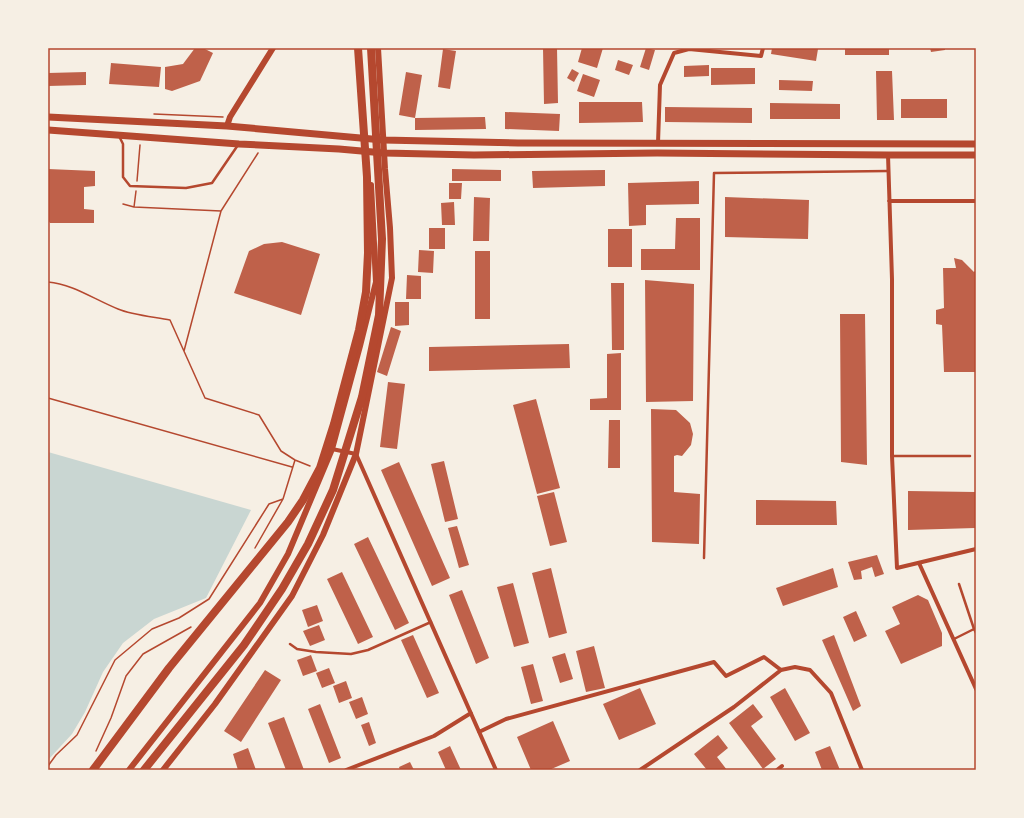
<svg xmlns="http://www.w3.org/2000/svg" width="1024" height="818" font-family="'DejaVu Sans',sans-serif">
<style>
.water{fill:#c9d6d2}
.building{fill:#bf614a}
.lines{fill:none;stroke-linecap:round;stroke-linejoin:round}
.path{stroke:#b5482f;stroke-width:1.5}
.service{stroke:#b5482f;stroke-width:2.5}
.minor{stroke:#b5482f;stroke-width:4}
.secondary{stroke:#b5482f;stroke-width:6}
.primary{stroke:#b5482f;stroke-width:7}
.trunk{stroke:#b5482f;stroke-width:8}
.neatline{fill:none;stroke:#b5482f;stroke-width:1.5}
</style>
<rect width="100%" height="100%" fill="#f6efe4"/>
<path class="water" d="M 48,452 L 251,510 L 206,598 L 154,619 L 123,643 L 103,672 L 85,712 L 72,734 L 48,760 Z"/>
<path class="building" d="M 195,48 L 203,48 L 213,53 L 200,81 L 172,91 L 165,89 L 165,67 L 183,64 Z
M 543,48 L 557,48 L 558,103 L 544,104 Z
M 582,48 L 603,48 L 597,68 L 578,62 Z
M 646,48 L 655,50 L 649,70 L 640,67 Z
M 772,48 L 810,48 L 818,49 L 816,61 L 771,54 Z
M 845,48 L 889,48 L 889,55 L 845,55 Z
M 930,48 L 945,48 L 945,50 L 931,52 Z
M 443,49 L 456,51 L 450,89 L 438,87 Z
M 618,60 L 633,65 L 629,75 L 615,70 Z
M 111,63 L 161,67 L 159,87 L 109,84 Z
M 709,65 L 709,76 L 684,77 L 684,66 Z
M 711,68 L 755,68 L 755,84 L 711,85 Z
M 572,69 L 579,73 L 574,82 L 567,78 Z
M 876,71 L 892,71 L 894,120 L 877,120 Z
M 86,72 L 86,85 L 48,86 L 48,73 Z
M 406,72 L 422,75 L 415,118 L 399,115 Z
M 583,74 L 600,80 L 594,97 L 577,91 Z
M 779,80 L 813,81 L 812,91 L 779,90 Z
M 901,99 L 947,99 L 947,118 L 901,118 Z
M 579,102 L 642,102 L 643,122 L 579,123 Z
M 770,103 L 840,104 L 840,119 L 770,119 Z
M 665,107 L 752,108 L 752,123 L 665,122 Z
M 505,112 L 560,114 L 559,131 L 505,129 Z
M 485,117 L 486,129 L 415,130 L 415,118 Z
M 48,169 L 95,171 L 95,186 L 84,187 L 84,209 L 94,210 L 94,223 L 50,223 L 48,220 Z
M 452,169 L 501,170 L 501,181 L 452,181 Z
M 605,170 L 605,186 L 533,188 L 532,171 Z
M 699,181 L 699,204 L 646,205 L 646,225 L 629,226 L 628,183 Z
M 449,183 L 462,183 L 461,199 L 449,199 Z
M 474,197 L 490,198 L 489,241 L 473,241 Z
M 725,197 L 809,200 L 808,239 L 725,237 Z
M 454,202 L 455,225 L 442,225 L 441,203 Z
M 676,218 L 700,218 L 700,270 L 641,270 L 641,249 L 675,249 Z
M 429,228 L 445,228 L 445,249 L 429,249 Z
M 608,229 L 632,229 L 632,267 L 608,267 Z
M 282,242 L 320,254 L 301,315 L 234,293 L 249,251 L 264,244 Z
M 419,250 L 434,251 L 433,273 L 418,272 Z
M 475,251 L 490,251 L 490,319 L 475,319 Z
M 954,258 L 962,260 L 974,272 L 976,270 L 976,372 L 944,372 L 942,325 L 936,324 L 936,310 L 944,308 L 943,268 L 956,268 Z
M 407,275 L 421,276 L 421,299 L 406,299 Z
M 645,280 L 694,284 L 693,401 L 646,402 Z
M 611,283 L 624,283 L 624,350 L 612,350 Z
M 395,302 L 409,302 L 409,325 L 395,326 Z
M 840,314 L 865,314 L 867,465 L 841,462 Z
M 391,327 L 401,331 L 387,376 L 377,372 Z
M 569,344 L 570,368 L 429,371 L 429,347 Z
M 621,353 L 621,410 L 590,410 L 590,399 L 607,398 L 607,354 Z
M 388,382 L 405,384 L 397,449 L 380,447 Z
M 536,399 L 560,488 L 537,494 L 513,405 Z
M 651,409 L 676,410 L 690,423 L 693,434 L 691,445 L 682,456 L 677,455 L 674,456 L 674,492 L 700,494 L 699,544 L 652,542 Z
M 609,420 L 620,420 L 620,468 L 608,468 Z
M 444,461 L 458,519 L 445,522 L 431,464 Z
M 399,462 L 450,578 L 432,586 L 381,470 Z
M 908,491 L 975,492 L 975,528 L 908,530 Z
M 554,492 L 567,542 L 550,546 L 537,496 Z
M 756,500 L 836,501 L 837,525 L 756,525 Z
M 457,526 L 469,565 L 459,568 L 448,528 Z
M 368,537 L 409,623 L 395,630 L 354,544 Z
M 877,555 L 884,574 L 875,577 L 872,567 L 861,571 L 862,579 L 854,580 L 848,562 Z
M 551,568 L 567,633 L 549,638 L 532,573 Z
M 833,568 L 838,587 L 783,606 L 776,588 Z
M 342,572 L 373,637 L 358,644 L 327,579 Z
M 513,583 L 529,643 L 514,647 L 497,587 Z
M 462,590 L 489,658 L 476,664 L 449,595 Z
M 918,595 L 928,600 L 942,633 L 942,646 L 901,664 L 885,631 L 900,624 L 892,607 Z
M 317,605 L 323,621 L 308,627 L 302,610 Z
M 856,611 L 867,636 L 854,642 L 843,617 Z
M 319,625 L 325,640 L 310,646 L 303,631 Z
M 413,635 L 439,693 L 427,698 L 401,640 Z
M 834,635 L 861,706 L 853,711 L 822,640 Z
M 594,646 L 605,688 L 586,692 L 576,651 Z
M 565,653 L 573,679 L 560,683 L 552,657 Z
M 311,655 L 317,671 L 303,676 L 297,660 Z
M 533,664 L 543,701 L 531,704 L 521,667 Z
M 329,668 L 335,683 L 322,688 L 316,673 Z
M 265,670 L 281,680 L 241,742 L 224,731 Z
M 346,681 L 352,698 L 339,703 L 333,686 Z
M 640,688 L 656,724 L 619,740 L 603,704 Z
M 785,688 L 810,733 L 795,741 L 770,697 Z
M 362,697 L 368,714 L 356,719 L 349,702 Z
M 320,704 L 341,758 L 329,763 L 308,709 Z
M 753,704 L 763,717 L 751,726 L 776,759 L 763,769 L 729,723 Z
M 284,717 L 304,770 L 286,770 L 268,723 Z
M 553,721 L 570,761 L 549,770 L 531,770 L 517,737 Z
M 369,722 L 376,743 L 369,746 L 361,725 Z
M 718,735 L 728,748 L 717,757 L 727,770 L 707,770 L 694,754 Z
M 450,746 L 461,770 L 446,770 L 438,752 Z
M 830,746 L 840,770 L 822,770 L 815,752 Z
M 248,748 L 256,770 L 238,770 L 233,754 Z
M 410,762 L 414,770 L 400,770 L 399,767 Z"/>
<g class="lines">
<path class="path" d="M 154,114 L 223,117
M 137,181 L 140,145
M 123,204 L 134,207 L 221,211
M 134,207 L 136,191
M 48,282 C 73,284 95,300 118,309 C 132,315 155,317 170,320 L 205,398 L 259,415 L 281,451 L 295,460 L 310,466
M 184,351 L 221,211 L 258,153
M 48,398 L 292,467
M 255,548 L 283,499 L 295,460
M 96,751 L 111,718 L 126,676 L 143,654 L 191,627
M 48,766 L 56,755 L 77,735 L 115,660 L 152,629 L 179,618 L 209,599 L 269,504 L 283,499"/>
<path class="service" d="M 119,136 L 123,144 L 123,177 L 130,186 L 186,188 L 212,183 L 238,145
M 892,456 L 970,456
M 704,558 L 714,173 L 888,171
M 974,629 L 976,633
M 954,639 L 974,629 L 959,584
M 290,644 L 297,649 L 316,652 L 351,654 L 368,650 L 431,622"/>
<path class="minor" d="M 658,143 L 660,85 L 674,53 L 689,49 L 761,56 L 763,48
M 888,155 L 892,279 L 892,456 L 897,568 L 976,549
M 889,201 L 976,201
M 332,449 L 356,454 L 496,770
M 919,563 L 976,689
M 479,732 L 506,719 L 714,662 L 726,676 L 764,657 L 781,670
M 346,770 L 434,736 L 471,713
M 640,770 L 734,707 L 781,670 L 795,667 L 810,670 L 831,693 L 862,770
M 777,770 L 782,766"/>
<path class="secondary" d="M 227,126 L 230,117 L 273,48
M 129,770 L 260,603 L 288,554 L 332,449 L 360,346 L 376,282 L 371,185
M 163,770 L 215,704 L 292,596 L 323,535 L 356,454 L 392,278 L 390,228 L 385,169 L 378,48"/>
<path class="primary" d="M 48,117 L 227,126 L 383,140 L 518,143 L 976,144
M 48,130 L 239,144 L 339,149 L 384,153 L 474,155 L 657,153 L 888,155 L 976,155"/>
<path class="trunk" d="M 93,770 L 169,668 L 288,522 L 303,500 L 320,468 L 334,424 L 359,330 L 366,292 L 368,253 L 367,177 L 358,48
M 144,770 L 244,645 L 282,589 L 308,544 L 333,490 L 362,397 L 379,315 L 382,239 L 371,48"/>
</g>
<rect width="1024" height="818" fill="none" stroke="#f6efe4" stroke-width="98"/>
<rect x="49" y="49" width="926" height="720" class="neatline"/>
</svg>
